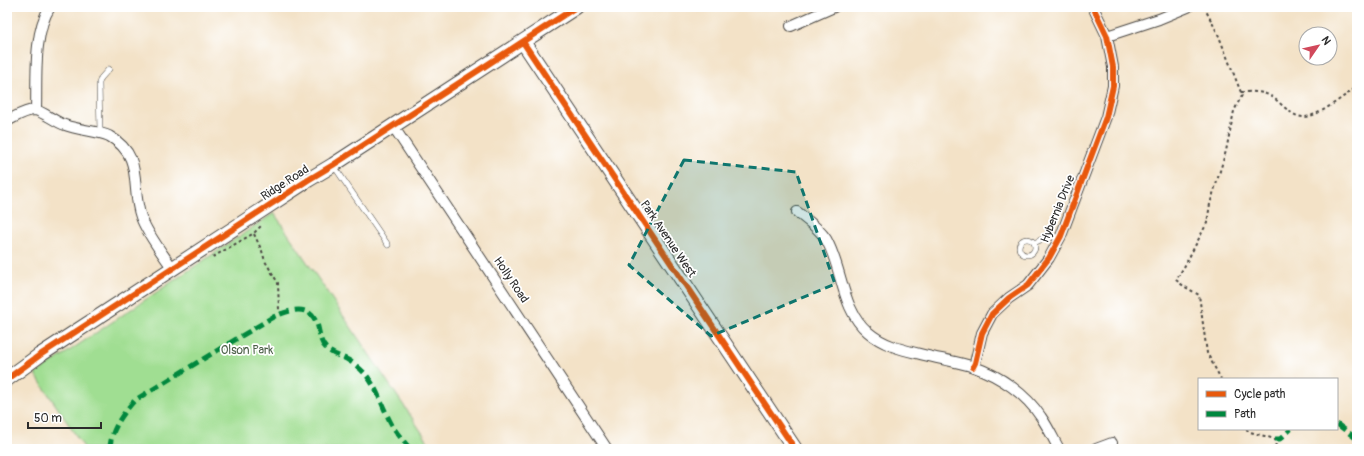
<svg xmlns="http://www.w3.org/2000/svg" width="1364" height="456" font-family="Pangolin,sans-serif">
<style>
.green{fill:#a0de92;stroke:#66845e}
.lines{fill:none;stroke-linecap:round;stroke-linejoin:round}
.lane-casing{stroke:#494642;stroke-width:6}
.street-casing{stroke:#494642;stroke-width:12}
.secondary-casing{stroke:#494642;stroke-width:16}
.path{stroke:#494642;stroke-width:2;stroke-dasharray:3 3;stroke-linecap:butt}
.lane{stroke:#fff;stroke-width:5}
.street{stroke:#fff;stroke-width:10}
.secondary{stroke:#fff;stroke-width:14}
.quiet{stroke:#00873e;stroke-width:5;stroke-dasharray:10 5;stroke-linecap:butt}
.cycleway-casing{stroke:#fff;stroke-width:8}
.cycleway{stroke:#e8590c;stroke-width:6}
.marked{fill:#0f766e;fill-opacity:0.2;stroke:#0f766e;stroke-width:3;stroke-dasharray:8 5;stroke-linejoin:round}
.labels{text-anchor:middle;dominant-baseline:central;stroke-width:3.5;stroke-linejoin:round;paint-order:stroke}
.street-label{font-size:12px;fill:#2b2b2b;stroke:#fff}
.park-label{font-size:12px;fill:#4e614a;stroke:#fff}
</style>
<rect width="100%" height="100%" fill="#fff"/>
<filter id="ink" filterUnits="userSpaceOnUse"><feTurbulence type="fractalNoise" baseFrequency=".025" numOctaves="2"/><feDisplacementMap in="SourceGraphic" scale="8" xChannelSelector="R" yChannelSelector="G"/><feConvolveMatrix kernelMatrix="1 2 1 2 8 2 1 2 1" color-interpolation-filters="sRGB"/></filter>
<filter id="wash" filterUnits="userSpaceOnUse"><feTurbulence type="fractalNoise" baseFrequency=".012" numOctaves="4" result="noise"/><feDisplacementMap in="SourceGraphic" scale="16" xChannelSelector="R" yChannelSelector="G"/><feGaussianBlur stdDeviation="0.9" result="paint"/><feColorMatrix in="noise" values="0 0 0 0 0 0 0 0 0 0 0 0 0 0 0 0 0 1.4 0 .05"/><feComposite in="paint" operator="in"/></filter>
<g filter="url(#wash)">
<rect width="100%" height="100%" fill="#f3e2c7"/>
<path class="green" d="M 274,213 L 433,449 L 85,449 L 35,374 Z"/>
</g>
<g filter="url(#ink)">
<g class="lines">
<defs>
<path id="lane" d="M 100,133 L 99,83 L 101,78 L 109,69
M 334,166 L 388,245
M1019 247a8 8 0 1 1 16 0a8 8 0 1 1-16 0Z
M 1034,243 L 1047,237 L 1060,237"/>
<path id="street" d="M 791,26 L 834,7
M 1107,36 L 1159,19 L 1188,7
M 36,110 C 37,79 33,33 50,7
M 7,121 C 15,117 25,110 35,110 C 42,111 57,123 65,125 C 77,130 99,131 109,136 C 145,156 130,187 141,217 C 147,234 163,254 173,269
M 393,126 L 607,449
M 797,212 C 807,220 819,228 826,239 C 843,269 841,309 868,332 C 884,346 904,350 924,355 C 940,359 958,362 974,367 C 1000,376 1026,394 1041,417 C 1048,427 1053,438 1059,449
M 973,367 L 975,363 L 982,333 L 992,314 L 1009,298 L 1028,285 L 1049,258 L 1061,236 L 1106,117 L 1113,86 L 1113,67 L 1107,36 L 1093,7
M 1096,449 L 1112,443"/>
<path id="secondary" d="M 523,42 L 795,449
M 7,379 L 40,355 L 308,180 L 333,165 L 576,7"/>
</defs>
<use href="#lane" class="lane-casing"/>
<use href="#street" class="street-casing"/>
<use href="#secondary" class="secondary-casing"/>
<path class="path" d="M 1204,7 L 1218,34 L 1242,95 L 1234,111 L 1226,151 L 1210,204 L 1207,223 L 1184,267 L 1176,280 L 1185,287 L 1199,295 L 1207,353 L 1221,379
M 1241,92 C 1249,92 1259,91 1266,94 C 1279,98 1288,116 1303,117 C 1317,118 1345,95 1357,87
M 254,234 L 262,251 L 265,261 L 278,283 L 279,310 L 282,314
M 213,257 L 254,233 L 262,225
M 1246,429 L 1250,432 L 1275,439 L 1276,449"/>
<use href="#lane" class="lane"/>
<use href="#street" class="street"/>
<use href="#secondary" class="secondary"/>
<path class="quiet" d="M 1337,424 L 1357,439
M 1275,439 L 1280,439 L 1291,429
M 110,449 C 110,431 123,413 135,400 L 273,317 C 290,310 311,302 318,327 C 320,335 320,343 327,349 C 333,355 341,356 348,360 C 355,364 362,370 367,376 C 378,390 383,409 392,425 C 397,434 404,441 410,449"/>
<defs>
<path id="cycleway" d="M 523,42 L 795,449
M 973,367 L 975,363 L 982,333 L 992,314 L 1009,298 L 1028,285 L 1049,258 L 1061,236 L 1106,117 L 1113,86 L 1113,67 L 1107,36 L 1093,7
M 7,379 L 40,355 L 308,180 L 333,165 L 576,7"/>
</defs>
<use href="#cycleway" class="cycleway-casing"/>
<use href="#cycleway" class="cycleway"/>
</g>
</g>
<path class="marked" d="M 684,160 L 796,172 L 835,284 L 711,336 L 629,265 Z"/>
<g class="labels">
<g class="street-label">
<text transform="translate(285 183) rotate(-33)">Ridge Road</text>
<text transform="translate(1058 209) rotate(-68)">Hybernia Drive</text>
<text transform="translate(668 239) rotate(56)">Park Avenue West</text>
<text transform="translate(511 280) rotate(56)">Holly Road</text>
</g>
<g class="park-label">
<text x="247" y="350">Olson Park</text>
</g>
</g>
<rect width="1364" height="456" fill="none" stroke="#fff" stroke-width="24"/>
<rect x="1198" y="378" width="140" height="52" fill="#ffffff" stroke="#aaaaaa"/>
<rect x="1206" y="391" width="20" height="6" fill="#e8590c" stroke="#aaaaaa"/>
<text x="1234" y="398" font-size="12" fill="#2b2b2b">Cycle path</text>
<rect x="1206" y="411" width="20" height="6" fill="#00873e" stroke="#aaaaaa"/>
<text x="1234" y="418" font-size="12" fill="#2b2b2b">Path</text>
<g transform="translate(1318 46) rotate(56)"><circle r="19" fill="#ffffff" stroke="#aaaaaa"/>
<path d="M0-3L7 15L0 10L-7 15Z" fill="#d1495b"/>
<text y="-6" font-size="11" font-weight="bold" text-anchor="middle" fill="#2b2b2b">N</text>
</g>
<path d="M28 422v6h73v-6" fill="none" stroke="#2b2b2b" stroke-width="2"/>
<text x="34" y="422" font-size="12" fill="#2b2b2b" stroke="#ffffff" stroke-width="3" paint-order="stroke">50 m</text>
</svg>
